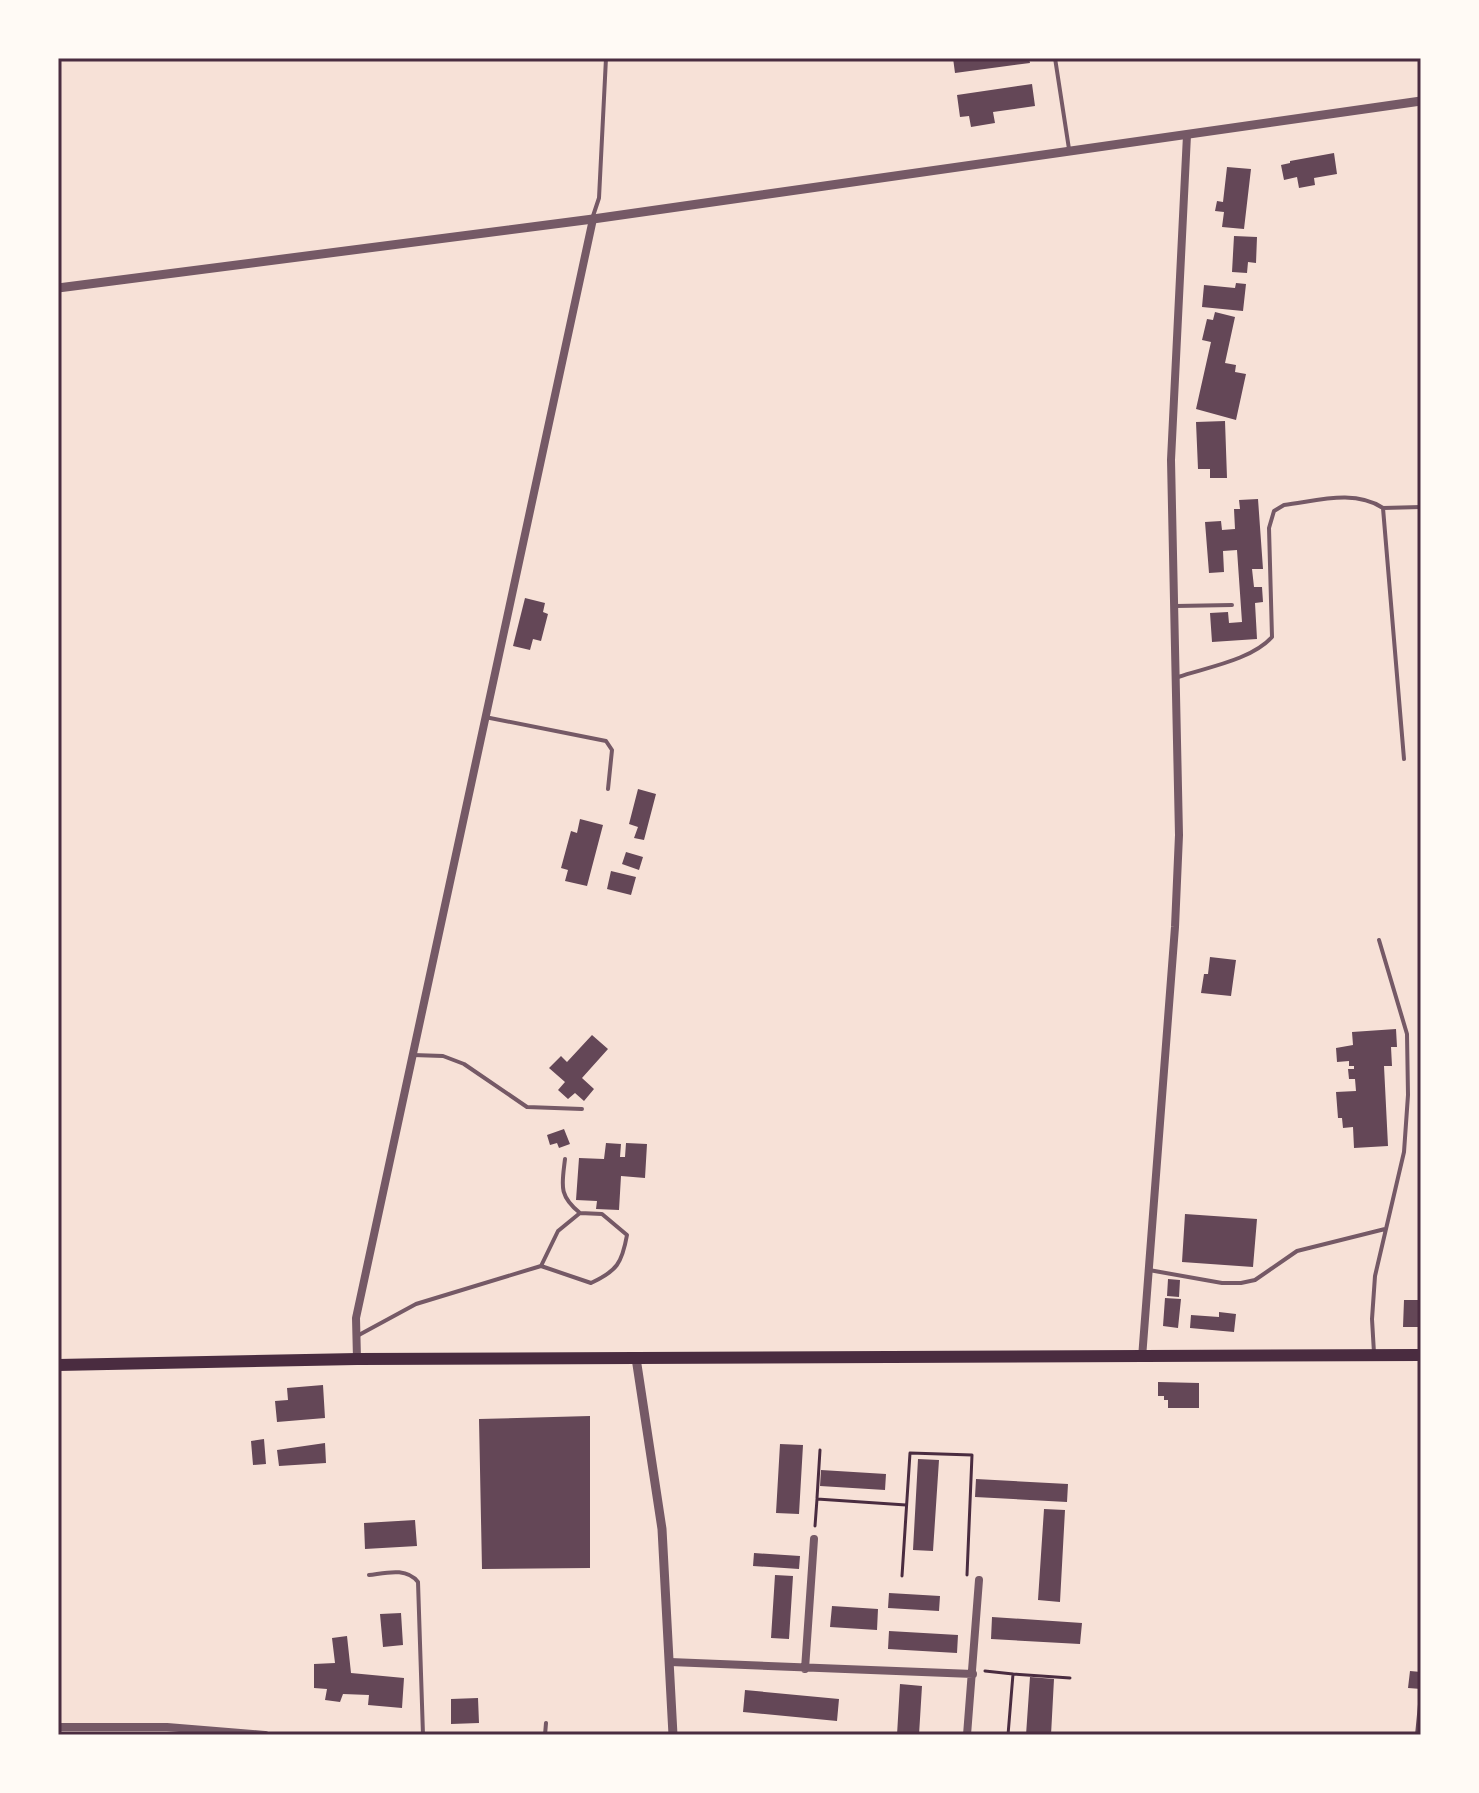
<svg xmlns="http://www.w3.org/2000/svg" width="1479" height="1793" font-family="Lora,serif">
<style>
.building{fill:#644757}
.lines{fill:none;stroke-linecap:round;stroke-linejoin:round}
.path{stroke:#4a2c40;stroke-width:3}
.service{stroke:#755966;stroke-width:4}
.minor{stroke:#755966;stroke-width:8}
.tertiary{stroke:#755966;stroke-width:9}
.primary{stroke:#4a2c40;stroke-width:12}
.neatline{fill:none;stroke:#4a2c40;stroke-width:3}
</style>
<rect width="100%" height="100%" fill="#f7e1d7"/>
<path class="building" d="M 953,58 L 1029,58 L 1030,63 L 955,73 Z
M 1032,84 L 1035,106 L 993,112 L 995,123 L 971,127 L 969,116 L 960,117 L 957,95 Z
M 1334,153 L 1337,174 L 1314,178 L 1315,185 L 1299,188 L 1297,177 L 1284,180 L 1281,165 L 1290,163 L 1290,161 Z
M 1227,167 L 1251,169 L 1244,229 L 1222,227 L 1224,212 L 1215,211 L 1217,201 L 1223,202 Z
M 1234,236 L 1257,237 L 1256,263 L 1248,262 L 1247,273 L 1232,272 Z
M 1236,283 L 1246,284 L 1243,311 L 1202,307 L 1204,285 L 1235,288 Z
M 1215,312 L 1235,317 L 1225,363 L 1236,365 L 1235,372 L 1246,374 L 1236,420 L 1196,409 L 1211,342 L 1202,340 L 1207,319 L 1213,320 Z
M 1225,421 L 1227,478 L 1210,478 L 1210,469 L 1198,469 L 1196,422 Z
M 1258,499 L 1263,569 L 1252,569 L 1254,587 L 1262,587 L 1263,602 L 1255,603 L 1257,639 L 1212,642 L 1210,613 L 1228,612 L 1229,623 L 1242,622 L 1237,550 L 1223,551 L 1224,572 L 1209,573 L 1205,522 L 1221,521 L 1222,530 L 1235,529 L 1234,509 L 1240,509 L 1239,500 Z
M 525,598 L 545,603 L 543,612 L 548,614 L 541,641 L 533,639 L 530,650 L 513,646 Z
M 638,789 L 656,794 L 644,840 L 634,838 L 638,827 L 629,824 Z
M 580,819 L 603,825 L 587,886 L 565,881 L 568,870 L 561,868 L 571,831 L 577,833 Z
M 626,852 L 643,857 L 639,870 L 622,864 Z
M 611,871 L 636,877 L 631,895 L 607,889 Z
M 1210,957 L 1236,960 L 1231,996 L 1201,993 L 1204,974 L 1208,974 Z
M 1396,1029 L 1397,1047 L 1391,1047 L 1392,1066 L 1384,1066 L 1388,1146 L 1354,1148 L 1353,1127 L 1343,1128 L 1342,1118 L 1338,1118 L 1336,1092 L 1356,1091 L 1355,1079 L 1349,1079 L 1348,1069 L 1354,1069 L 1354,1066 L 1349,1066 L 1349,1061 L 1337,1062 L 1336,1048 L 1353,1045 L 1352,1032 Z
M 592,1035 L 608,1049 L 582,1078 L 594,1089 L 584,1101 L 575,1093 L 568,1099 L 558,1090 L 565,1082 L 549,1068 L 561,1056 L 567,1062 Z
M 564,1129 L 570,1144 L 559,1148 L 557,1143 L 550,1145 L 547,1135 Z
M 606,1143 L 621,1144 L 620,1157 L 625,1157 L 626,1143 L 647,1144 L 645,1178 L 621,1176 L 619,1210 L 596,1209 L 597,1201 L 576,1200 L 579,1158 L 604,1159 Z
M 1185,1214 L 1257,1219 L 1253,1267 L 1182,1262 Z
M 1168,1279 L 1180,1280 L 1179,1297 L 1167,1296 Z
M 1165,1298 L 1181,1299 L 1178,1328 L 1163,1326 Z
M 1404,1300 L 1421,1300 L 1421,1327 L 1403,1327 Z
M 1219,1312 L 1236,1314 L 1234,1332 L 1190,1328 L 1191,1315 L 1219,1317 Z
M 1158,1382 L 1199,1383 L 1199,1408 L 1168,1408 L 1168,1400 L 1164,1400 L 1164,1396 L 1158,1396 Z
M 323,1385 L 325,1418 L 277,1422 L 275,1401 L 288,1400 L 287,1388 Z
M 590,1416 L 590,1568 L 482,1569 L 479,1419 Z
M 264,1439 L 266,1464 L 253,1465 L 251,1441 Z
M 325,1443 L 326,1463 L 279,1466 L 277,1450 Z
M 780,1444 L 803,1445 L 799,1514 L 776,1513 Z
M 918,1459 L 939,1460 L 933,1551 L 913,1550 Z
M 821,1470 L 886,1474 L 885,1490 L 820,1486 Z
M 976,1479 L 1068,1484 L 1067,1502 L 975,1497 Z
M 1044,1509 L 1065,1510 L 1060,1602 L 1038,1600 Z
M 415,1520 L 417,1546 L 365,1549 L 364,1523 Z
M 754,1553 L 800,1556 L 799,1569 L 753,1566 Z
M 775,1575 L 793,1576 L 789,1639 L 771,1638 Z
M 889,1593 L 940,1596 L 939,1611 L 888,1608 Z
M 832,1606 L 878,1609 L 877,1630 L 830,1627 Z
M 401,1613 L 403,1645 L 383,1647 L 380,1614 Z
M 992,1617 L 1082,1623 L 1080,1644 L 991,1639 Z
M 889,1631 L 958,1635 L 957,1653 L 888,1649 Z
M 347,1636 L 351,1673 L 404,1678 L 402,1708 L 368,1705 L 369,1695 L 343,1694 L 340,1702 L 325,1700 L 327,1689 L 314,1688 L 314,1664 L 335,1663 L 332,1638 Z
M 1410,1671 L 1421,1672 L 1421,1689 L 1408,1688 Z
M 1030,1677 L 1054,1679 L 1051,1735 L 1026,1735 Z
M 900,1684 L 922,1686 L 919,1735 L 897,1735 Z
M 745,1690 L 839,1699 L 837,1721 L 743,1712 Z
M 1419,1694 L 1421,1694 L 1421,1735 L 1415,1735 Z
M 478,1698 L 479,1723 L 451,1724 L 451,1699 Z"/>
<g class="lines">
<path class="path" d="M 817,1498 L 820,1450
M 815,1526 L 817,1499 L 906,1505
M 902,1576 L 910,1453 L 972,1455 L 967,1575
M 985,1671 L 1013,1674
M 1008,1735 L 1013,1674 L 1070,1678"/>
<path class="service" d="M 1055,58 L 1069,149
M 593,216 L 599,198 L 606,58
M 1383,508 L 1421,507
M 1176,606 L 1232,605
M 1178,677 C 1208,667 1251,660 1272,637 L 1269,528 L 1274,511 L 1284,505 C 1317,501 1354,489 1383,508 L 1404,759
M 485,717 L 606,741 L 612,750 L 608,789
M 413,1055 L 443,1056 L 464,1064 L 527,1107 L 582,1109
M 565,1159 C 562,1185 558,1195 580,1213
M 1149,1270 L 1222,1283 L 1241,1283 L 1255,1280 L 1297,1251 L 1385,1229
M 357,1336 L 416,1304 L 541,1266 L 558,1231 L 580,1213 L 602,1214 L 627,1235 C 622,1263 617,1271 591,1283 L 541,1266
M 1374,1353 L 1372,1319 L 1375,1276 L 1404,1152 L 1408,1095 L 1407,1034 L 1379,940
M 369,1575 C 386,1573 406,1567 418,1582 L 423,1735
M 545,1735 L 546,1723"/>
<path class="minor" d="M 1142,1358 L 1175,927 L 1179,835 L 1171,460 L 1187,135
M 357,1359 L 356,1318 L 593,219
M 670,1662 L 973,1674
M 805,1669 L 814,1539
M 58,1727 L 167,1727 L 265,1735
M 967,1735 L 979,1580"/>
<path class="tertiary" d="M 58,288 L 593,219 L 1421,101
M 636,1358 L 662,1529 L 673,1735"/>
<path class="primary" d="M 58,1365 L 357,1359 L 1421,1355"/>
</g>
<rect width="1479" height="1793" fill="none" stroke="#fffaf5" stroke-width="120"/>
<rect x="60" y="60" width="1359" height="1673" class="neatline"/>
</svg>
